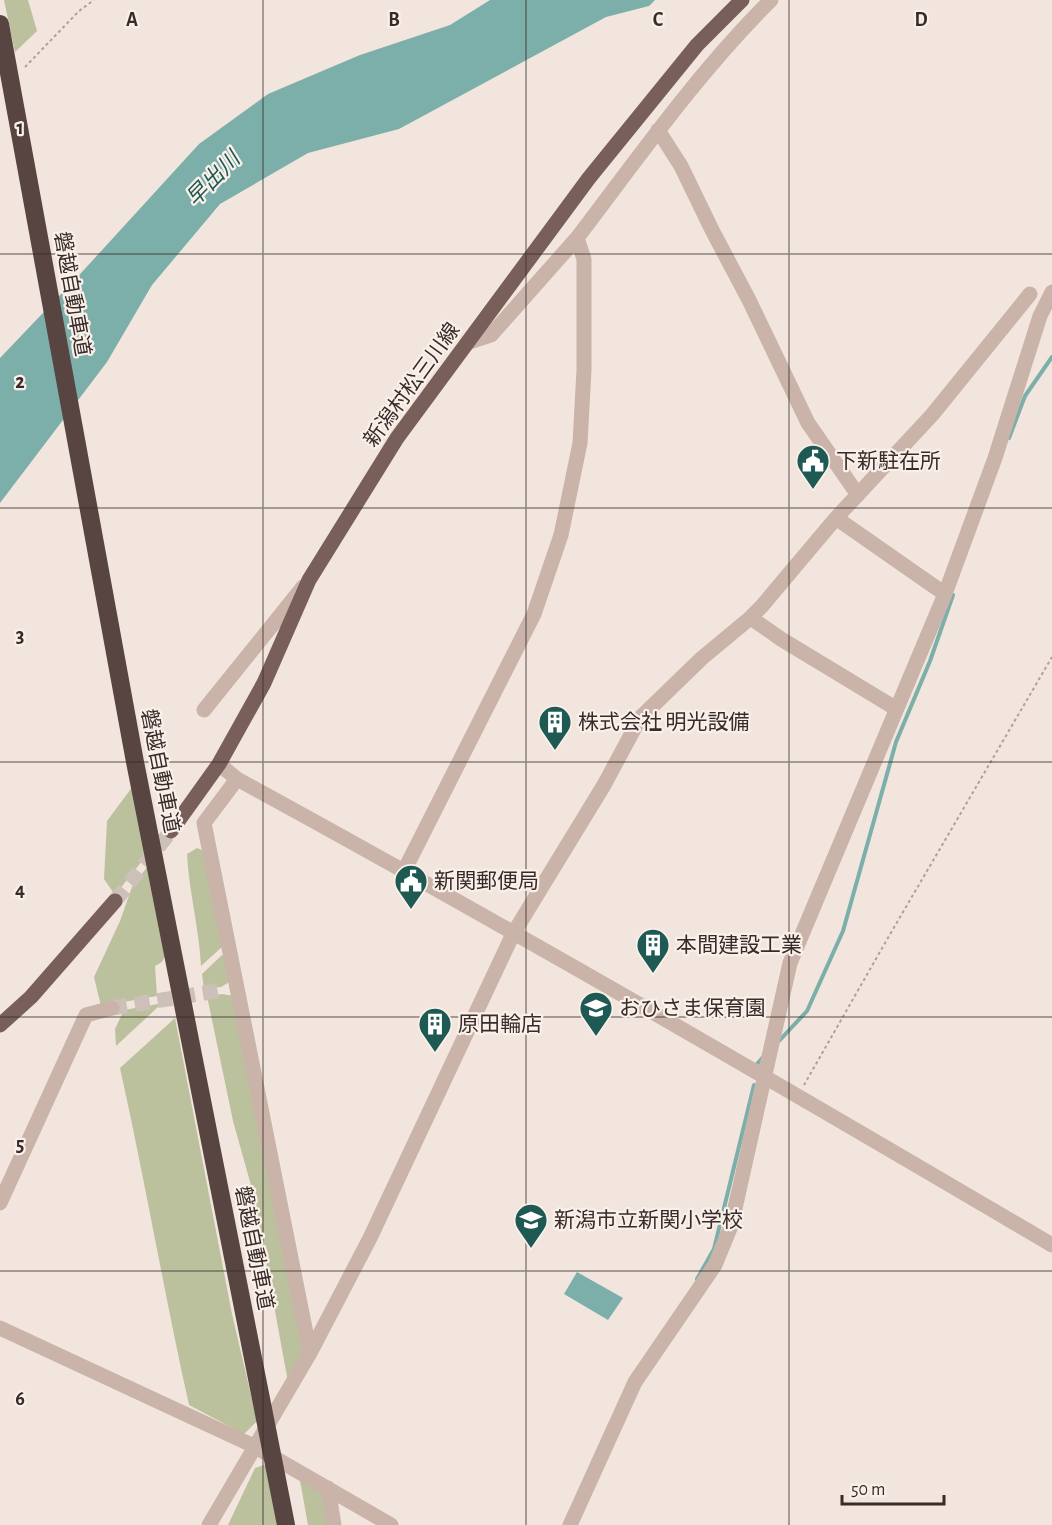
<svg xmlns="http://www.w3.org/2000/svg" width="1052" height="1525" font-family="'Alegreya Sans','Noto Sans JP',sans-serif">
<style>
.green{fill:#bbc19d}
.water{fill:#7cafa9}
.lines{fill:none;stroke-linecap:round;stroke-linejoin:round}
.stream{stroke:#7cafa9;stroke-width:4}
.minor-tunnel{stroke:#cdc0b9;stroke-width:15;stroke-dasharray:15 8;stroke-linecap:butt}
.primary-tunnel{stroke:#cdc0b9;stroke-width:15;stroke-dasharray:15 8;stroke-linecap:butt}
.path{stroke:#b69d93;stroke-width:2;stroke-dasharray:3 3;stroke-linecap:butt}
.minor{stroke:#cab3a9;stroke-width:15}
.tertiary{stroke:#cab3a9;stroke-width:15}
.primary{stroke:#795f5a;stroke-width:15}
.motorway{stroke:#584440;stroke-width:18}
.grid{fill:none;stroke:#382b29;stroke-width:1.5;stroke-opacity:0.55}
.labels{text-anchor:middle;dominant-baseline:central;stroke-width:4.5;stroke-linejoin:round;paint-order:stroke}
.street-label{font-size:21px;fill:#382b29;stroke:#faf0ea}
.poi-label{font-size:21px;fill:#382b29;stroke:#faf0ea;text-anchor:start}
.water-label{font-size:22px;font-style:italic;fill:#1e5953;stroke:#faf0ea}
.grid-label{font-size:20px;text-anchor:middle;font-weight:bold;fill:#382b29;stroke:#faf0ea;stroke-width:4.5;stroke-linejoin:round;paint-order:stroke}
</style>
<rect width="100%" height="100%" fill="#f2e5dd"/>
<path class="green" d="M 4,0 L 28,0 L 37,31 L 15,52 Z
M 136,782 L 146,856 L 115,895 L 104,879 L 107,821 Z
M 197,848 L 206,852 L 223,946 L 201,966 C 199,928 189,892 187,854 Z
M 150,863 L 166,954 L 162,962 L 155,966 L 157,996 L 101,1006 L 94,977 L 120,921 L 132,887 Z
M 222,955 L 227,959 L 231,981 L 221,987 L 204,989 L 202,974 Z
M 222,994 L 234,996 L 305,1354 L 288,1382 L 254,1196 L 233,1121 L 207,996 Z
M 158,1004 L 159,1006 L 116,1046 L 115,1029 L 124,1010 Z
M 175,1018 L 232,1314 L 257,1421 L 244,1434 L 189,1405 C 164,1293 145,1180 120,1068 Z
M 267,1464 L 279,1525 L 228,1525 L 255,1468 Z
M 299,1475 L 326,1490 L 331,1525 L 308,1525 Z"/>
<path class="water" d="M 490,0 L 655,0 L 649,6 L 606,17 L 399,129 L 308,153 L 220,204 L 152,285 L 107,362 L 0,503 L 0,358 L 82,272 L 199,144 L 268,94 L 360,55 L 450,25 Z
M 577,1272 L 623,1298 L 608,1320 L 564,1294 Z"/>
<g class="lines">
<path class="stream" d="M 1009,438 L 1025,396 L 1052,357
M 778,1042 L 807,1011 L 843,931 L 896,742 L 930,661 L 953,595
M 757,1064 L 764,1056
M 697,1279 L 714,1249 L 754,1085"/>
<path class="minor-tunnel" d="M 112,1008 L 224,990"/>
<path class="primary-tunnel" d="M 115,901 L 171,831"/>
<path class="path" d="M 25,67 L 79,11 L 94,0
M 804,1085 L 889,936 L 1052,657"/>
<path class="minor" d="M 658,130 L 681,166 L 712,230 L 749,300 L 808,423 L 858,495
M 577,238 C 638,158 700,70 771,0
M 836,518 L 945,594
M 751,618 L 781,639 L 895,708
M 204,710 L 303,587
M 237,779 L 204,823 L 310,1353
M 404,871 L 534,614 L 561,535 L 580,443 L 584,370 L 584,259 L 577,238 L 491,335 L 467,343
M 0,1203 L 86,1015 L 112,1008
M 0,1328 L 254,1446 L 391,1525
M 328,1488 L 334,1525
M 209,1525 L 310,1353 L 370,1238 L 513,934 L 604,785 L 640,718 L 702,658 L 749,619 L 762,606 L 836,518 L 932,415 L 1030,294
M 570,1525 L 635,1382 L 715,1265 L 731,1226 L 790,963 L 945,594 L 995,458 L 1040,316 L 1052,292"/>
<path class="tertiary" d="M 219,764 L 237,779 C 512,929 782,1086 1052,1245"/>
<path class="primary" d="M 171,831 L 219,764 L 264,683 L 309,580 L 397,438 L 589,178 L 697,45 L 742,0
M 0,1025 L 31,997 L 115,901"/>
<path class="motorway" d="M 0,24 L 135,762 L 286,1525"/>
</g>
<path class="grid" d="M 263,0 L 263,1525M 526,0 L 526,1525M 789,0 L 789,1525M 0,254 L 1052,254M 0,508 L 1052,508M 0,762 L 1052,762M 0,1017 L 1052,1017M 0,1271 L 1052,1271"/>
<defs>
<symbol id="civic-pin" viewBox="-11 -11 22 30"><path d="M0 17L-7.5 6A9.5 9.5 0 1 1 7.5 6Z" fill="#1e5953" stroke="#faf0ea"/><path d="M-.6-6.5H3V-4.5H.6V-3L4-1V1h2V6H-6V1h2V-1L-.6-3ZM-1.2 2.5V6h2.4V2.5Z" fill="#fff"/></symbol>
<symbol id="building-pin" viewBox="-11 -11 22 30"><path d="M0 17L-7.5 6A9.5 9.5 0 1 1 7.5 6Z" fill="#1e5953" stroke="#faf0ea"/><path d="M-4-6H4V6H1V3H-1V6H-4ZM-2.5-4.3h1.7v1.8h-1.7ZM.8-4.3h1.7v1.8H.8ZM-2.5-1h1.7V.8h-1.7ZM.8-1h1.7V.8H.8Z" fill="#fff"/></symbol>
<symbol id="school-pin" viewBox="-11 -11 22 30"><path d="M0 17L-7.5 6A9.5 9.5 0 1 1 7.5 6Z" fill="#1e5953" stroke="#faf0ea"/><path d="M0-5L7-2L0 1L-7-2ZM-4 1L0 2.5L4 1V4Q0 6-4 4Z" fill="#fff"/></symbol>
</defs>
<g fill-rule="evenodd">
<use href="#civic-pin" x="794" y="442" width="38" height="52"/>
<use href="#building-pin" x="536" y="703" width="38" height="52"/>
<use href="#civic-pin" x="392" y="862" width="38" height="52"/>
<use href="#building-pin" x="634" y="926" width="38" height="52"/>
<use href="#school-pin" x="577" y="989" width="38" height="52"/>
<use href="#building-pin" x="416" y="1005" width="38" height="52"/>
<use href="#school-pin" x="512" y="1201" width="38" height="52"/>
</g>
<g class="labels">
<g class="street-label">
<text transform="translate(72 294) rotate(80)">磐越自動車道</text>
<text transform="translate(412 385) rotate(-54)">新潟村松三川線</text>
<text transform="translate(160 771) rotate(79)">磐越自動車道</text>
<text transform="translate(254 1248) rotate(79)">磐越自動車道</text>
</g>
<g class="poi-label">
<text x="836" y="461">下新駐在所</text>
<text x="578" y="722">株式会社 明光設備</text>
<text x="434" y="881">新関郵便局</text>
<text x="676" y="945">本間建設工業</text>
<text x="619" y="1008">おひさま保育園</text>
<text x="458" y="1024">原田輪店</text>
<text x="554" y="1220">新潟市立新関小学校</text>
</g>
<g class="water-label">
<text transform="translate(213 179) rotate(-46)">早出川</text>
</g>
</g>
<g class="grid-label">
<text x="132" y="26">A</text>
<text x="394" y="26">B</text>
<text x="658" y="26">C</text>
<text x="921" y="26">D</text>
<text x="20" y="134">1</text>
<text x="20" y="388">2</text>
<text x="20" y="642">3</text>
<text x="20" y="896">4</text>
<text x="20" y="1151">5</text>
<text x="20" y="1405">6</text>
</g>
<path d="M842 1495v9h102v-9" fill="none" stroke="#382b29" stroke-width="3"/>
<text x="851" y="1495" font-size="18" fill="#382b29" stroke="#faf0ea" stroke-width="4.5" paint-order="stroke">50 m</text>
</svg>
